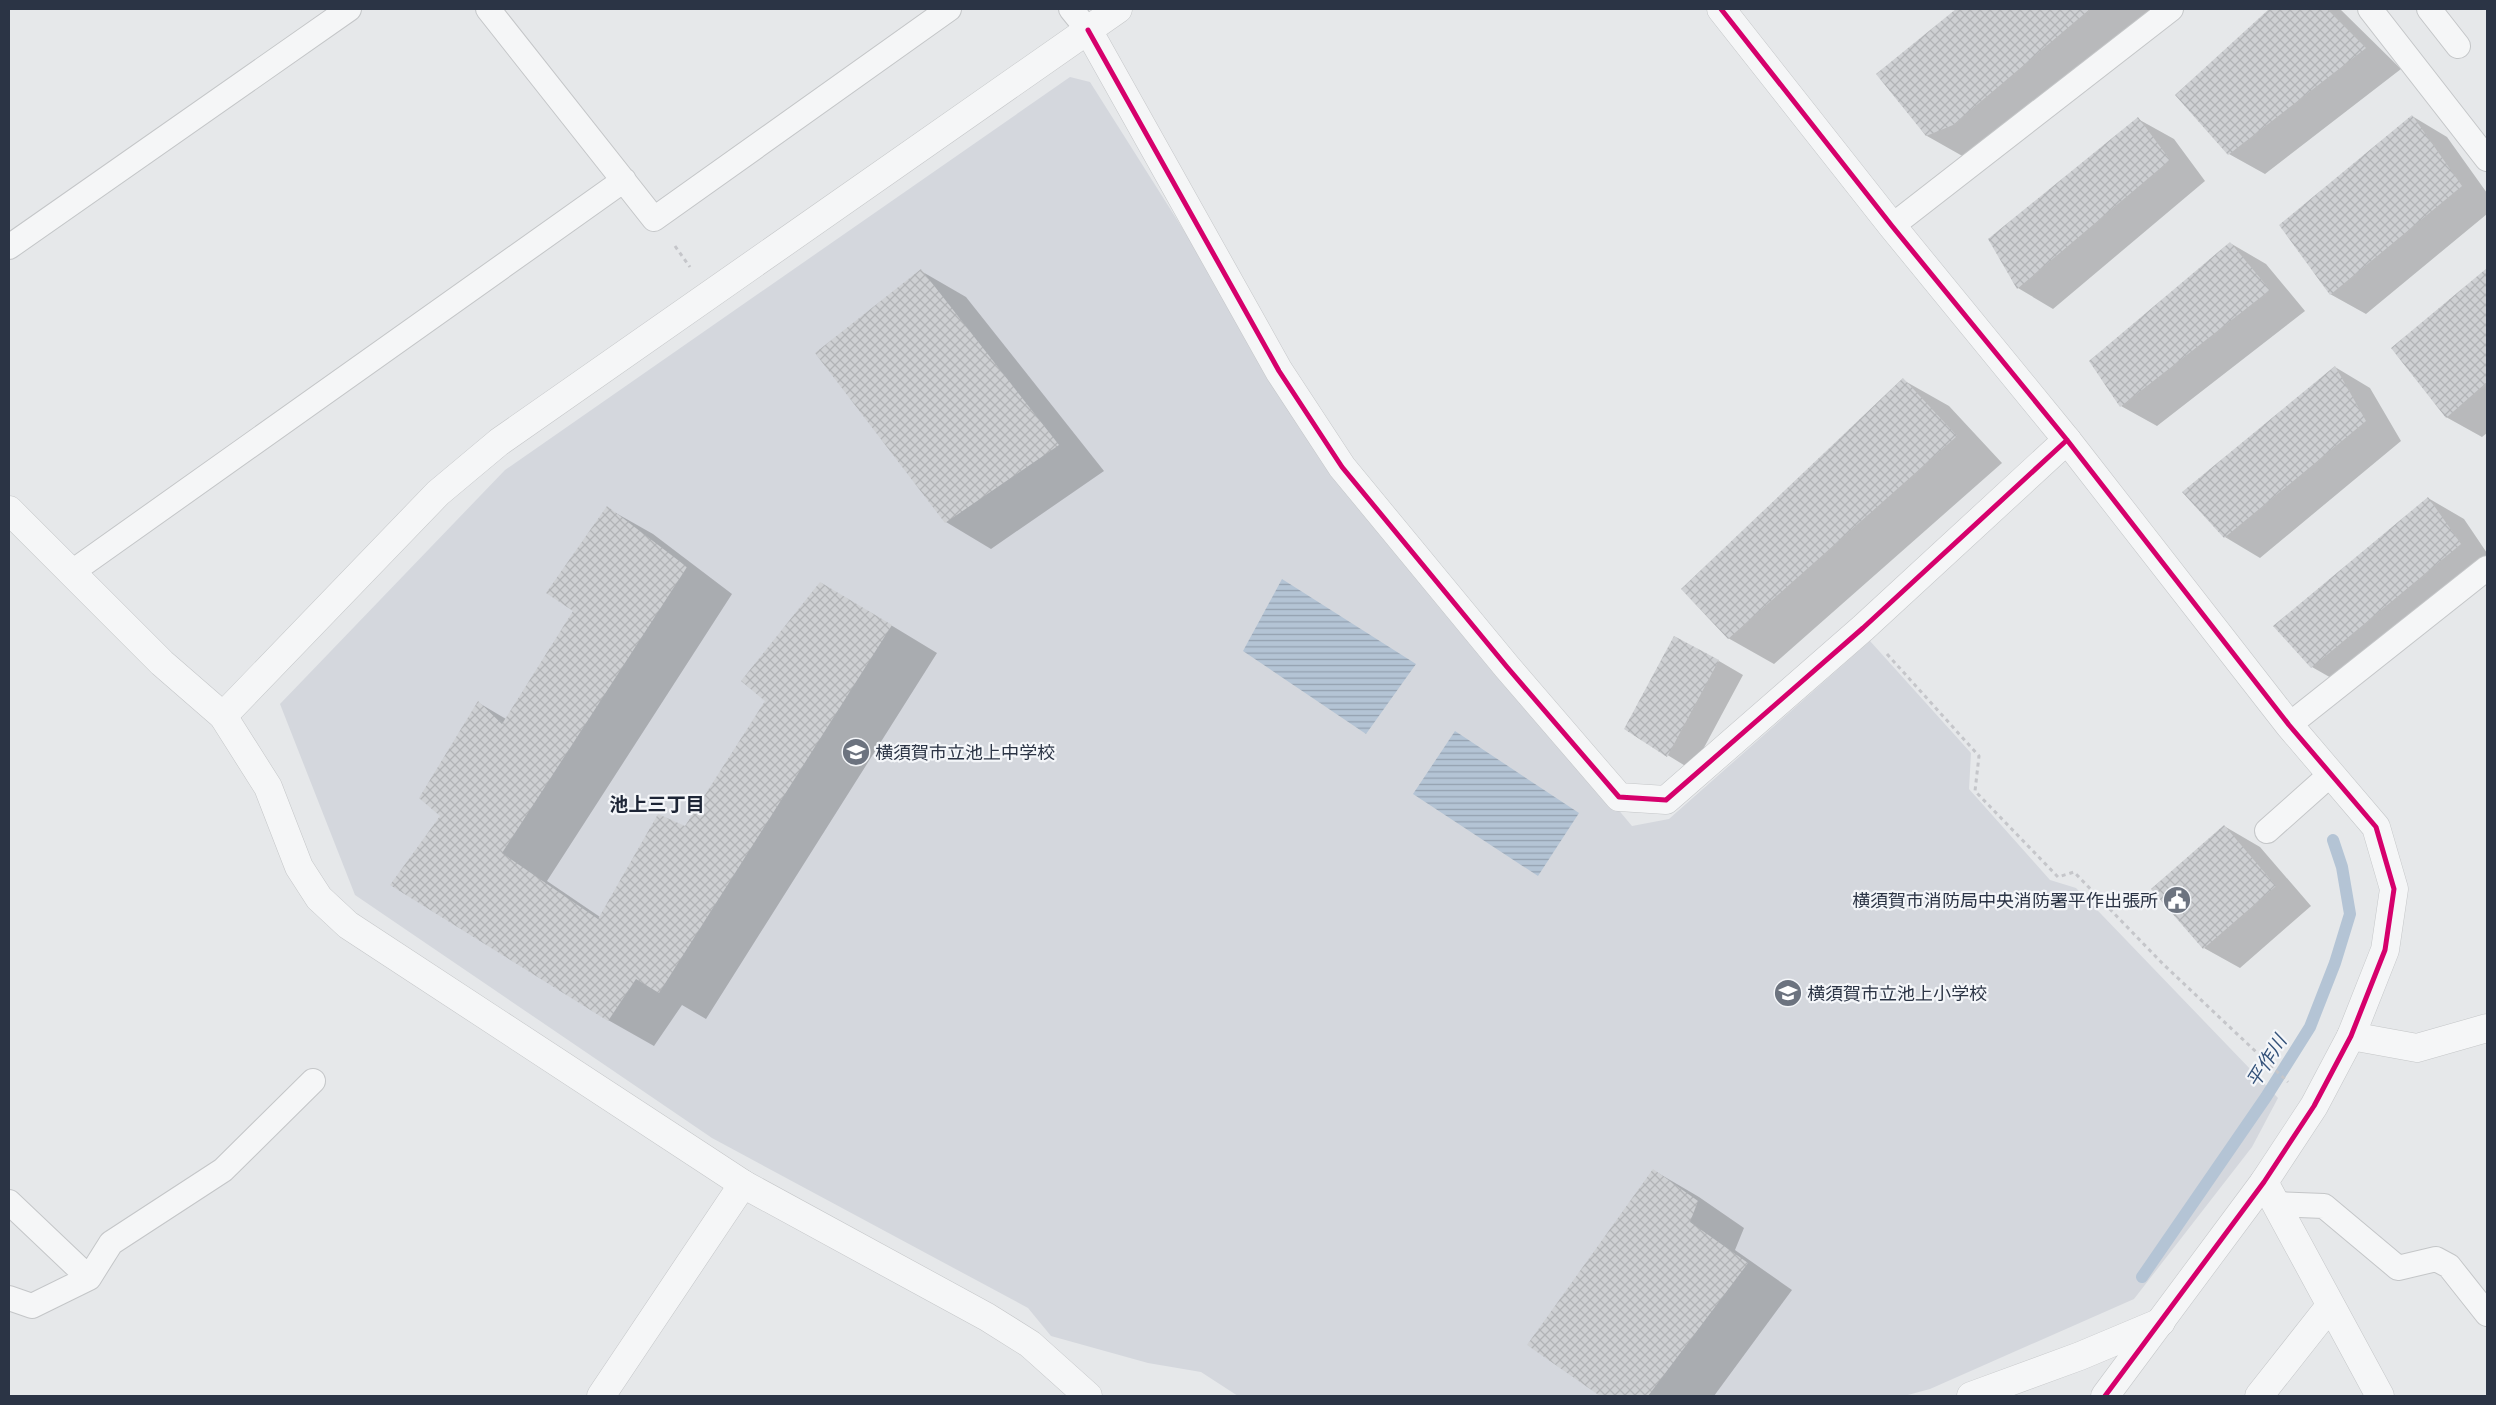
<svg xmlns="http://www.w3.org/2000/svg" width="2496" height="1405" font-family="'Public Sans','Noto Sans JP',sans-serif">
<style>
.built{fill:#d4d7dd}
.water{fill:url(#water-rules)}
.shadow{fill:#0003}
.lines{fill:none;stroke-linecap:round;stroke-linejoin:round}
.stream{stroke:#b4c4d5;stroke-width:12}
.building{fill:url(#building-cross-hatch)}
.service-casing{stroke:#c4c6c8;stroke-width:26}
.minor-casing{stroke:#c4c6c8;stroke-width:29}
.tertiary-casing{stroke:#c4c6c8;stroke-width:29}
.path{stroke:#c5c6ca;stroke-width:3;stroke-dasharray:4 4;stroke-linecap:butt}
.service{stroke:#f5f6f7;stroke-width:24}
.minor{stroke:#f5f6f7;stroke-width:28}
.tertiary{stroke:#f5f6f7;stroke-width:28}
.cycleway-casing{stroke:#f4f6f9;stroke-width:8}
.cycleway{stroke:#d6006c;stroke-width:5}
.labels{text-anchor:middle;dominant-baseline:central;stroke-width:4.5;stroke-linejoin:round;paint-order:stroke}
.poi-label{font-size:18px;fill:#2b3445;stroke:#f4f6f9;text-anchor:start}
.neighbourhood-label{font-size:19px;font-weight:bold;fill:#1d2536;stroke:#f4f6f9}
.water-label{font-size:19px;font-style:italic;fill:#34527a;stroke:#f4f6f9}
</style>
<defs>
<pattern id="water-rules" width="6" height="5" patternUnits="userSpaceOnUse" patternTransform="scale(1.25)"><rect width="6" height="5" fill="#b4c4d5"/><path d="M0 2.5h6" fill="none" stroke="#93a0af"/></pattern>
<pattern id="building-cross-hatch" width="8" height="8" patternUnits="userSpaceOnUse" patternTransform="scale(1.25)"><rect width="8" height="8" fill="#ced0d3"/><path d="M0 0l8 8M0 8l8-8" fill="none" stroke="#b1b3b6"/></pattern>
</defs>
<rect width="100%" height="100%" fill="#e6e8ea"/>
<path class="built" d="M 1070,77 L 1090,82 L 1322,449 L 1482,647 L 1632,826 L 1669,819 L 1870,641 L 1971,753 L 1969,789 L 2050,880 L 2076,888 L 2278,1098 L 2252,1147 L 2134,1299 L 1930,1389 L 1904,1396 L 1238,1396 L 1201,1372 L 1148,1363 L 1051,1336 L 1028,1308 L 712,1138 L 355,895 L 280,704 L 505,470 Z"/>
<path class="water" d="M 1282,579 L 1416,664 L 1366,734 L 1243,651 Z
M 1455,731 L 1579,813 L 1538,876 L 1413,794 Z"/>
<path class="shadow" d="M 1958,9 L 2167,9 L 1973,162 L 1927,136 L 1877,74 Z
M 2271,9 L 2340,9 L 2401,69 L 2265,174 L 2229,154 L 2176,95 Z
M 2412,116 L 2447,137 L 2487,193 L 2487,214 L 2366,314 L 2330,294 Z
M 2138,119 L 2174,139 L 2205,181 L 2053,309 L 2018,288 Z
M 2230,243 L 2266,264 L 2305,311 L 2157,426 L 2121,406 Z
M 2487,270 L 2487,433 L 2482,437 L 2446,417 L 2393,349 Z
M 921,271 L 966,297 L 1104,471 L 991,549 L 946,522 Z
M 2335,367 L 2370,388 L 2401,441 L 2260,558 L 2225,537 Z
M 1903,380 L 1949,406 L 2002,463 L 1774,664 L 1728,638 Z
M 2428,498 L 2464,519 L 2487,553 L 2487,571 L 2347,687 L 2312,667 Z
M 607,508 L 653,534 L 732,594 L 547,881 L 600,917 L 686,828 L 866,610 L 937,653 L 706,1019 L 682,1005 L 654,1046 L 608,1020 L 441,816 L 479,703 L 506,719 L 575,611 Z
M 1719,661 L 1743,675 L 1692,770 L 1625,729 Z
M 2224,826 L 2260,847 L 2311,906 L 2240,968 L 2204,948 L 2152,889 Z
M 1653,1170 L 1699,1197 L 1744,1228 L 1735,1250 L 1792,1290 L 1714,1396 L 1602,1396 L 1529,1344 Z"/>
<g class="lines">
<path class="stream" d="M 2142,1277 L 2266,1097 L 2310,1027 L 2335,963 L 2350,914 L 2342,867 L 2333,840"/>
</g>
<path class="building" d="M 1956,9 L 2090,9 L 1953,125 L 1926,136 L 1876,74 Z
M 2269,9 L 2327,9 L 2366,48 L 2228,155 L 2175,95 Z
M 2412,115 L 2462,186 L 2330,295 L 2279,225 Z
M 2138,117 L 2170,160 L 2017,289 L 1988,239 Z
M 2230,242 L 2270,290 L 2120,407 L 2089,361 Z
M 2487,268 L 2487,382 L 2446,418 L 2391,348 Z
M 921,269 L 1059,445 L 945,523 L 815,353 Z
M 2335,366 L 2366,421 L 2224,538 L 2182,492 Z
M 1903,378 L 1957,436 L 1728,639 L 1681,589 Z
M 2428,497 L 2461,544 L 2311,668 L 2273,626 Z
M 607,506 L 687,567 L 502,853 L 598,919 L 658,814 L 685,826 L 765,701 L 741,681 L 820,582 L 892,625 L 659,993 L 636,979 L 608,1021 L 390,885 L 440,816 L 419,798 L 478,701 L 502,724 L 573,611 L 546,593 Z
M 1674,636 L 1719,660 L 1667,757 L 1624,729 Z
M 2224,825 L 2276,886 L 2203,949 L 2151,889 Z
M 1653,1169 L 1698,1201 L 1690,1222 L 1748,1263 L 1648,1396 L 1600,1396 L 1527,1345 Z"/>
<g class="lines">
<defs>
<path id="service" d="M 488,9 L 654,219 L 949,9
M 1071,9 L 1088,30
M 2370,9 L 2487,159
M 2429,9 L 2458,46
M 1892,226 L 2171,9
M 9,247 L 349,9
M 72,572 L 624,180
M 2289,725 L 2487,568
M 2267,831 L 2331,774
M 9,1202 L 89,1278
M 2276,1204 L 2324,1206 L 2398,1268 L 2436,1259 L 2449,1266 L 2487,1314
M 9,1298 L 32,1306 L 89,1278 L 111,1243 L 223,1170 L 313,1081"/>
<path id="minor" d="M 1088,30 L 1279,371 L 1342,467 L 1507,667 L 1619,797 L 1666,800 L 1863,628 L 2067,440
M 223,716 L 438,493 L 499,442 L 1118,9
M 2351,1036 L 2417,1048 L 2487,1028
M 2264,1182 L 2380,1396
M 601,1396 L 743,1184
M 1971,1396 L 2080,1356 L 2161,1322
M 2259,1396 L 2330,1306"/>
<path id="tertiary" d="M 1721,9 L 1892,226 L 2067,440 L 2289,725 L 2376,827 L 2394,889 L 2385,950 L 2351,1036 L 2314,1106 L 2264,1182 L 2105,1396
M 9,510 L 162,663 L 223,716 L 268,787 L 299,867 L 319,898 L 348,925 L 743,1184 L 987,1317 L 1030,1344 L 1088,1396"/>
</defs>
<use href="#service" class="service-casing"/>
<use href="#minor" class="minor-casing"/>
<use href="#tertiary" class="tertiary-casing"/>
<path class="path" d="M 675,246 L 690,267
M 1887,654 L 1979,756 L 1975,791 L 2058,877 L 2074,872 L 2163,964 L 2288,1082"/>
<use href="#service" class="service"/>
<use href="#minor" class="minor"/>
<use href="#tertiary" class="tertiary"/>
<defs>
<path id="cycleway" d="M 1721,9 L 1892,226 L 2067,440 L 2289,725 L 2376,827 L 2394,889 L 2385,950 L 2351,1036 L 2314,1106 L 2264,1182 L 2105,1396
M 1088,30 L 1279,371 L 1342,467 L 1507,667 L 1619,797 L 1666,800 L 1863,628 L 2067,440"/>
</defs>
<use href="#cycleway" class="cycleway-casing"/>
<use href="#cycleway" class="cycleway"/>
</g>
<defs>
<symbol id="school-disc" viewBox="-11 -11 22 22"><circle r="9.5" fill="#6c737f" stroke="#f4f6f9"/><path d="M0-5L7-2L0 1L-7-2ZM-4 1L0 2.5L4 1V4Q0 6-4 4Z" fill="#fff"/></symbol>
<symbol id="civic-disc" viewBox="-11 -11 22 22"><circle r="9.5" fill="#6c737f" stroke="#f4f6f9"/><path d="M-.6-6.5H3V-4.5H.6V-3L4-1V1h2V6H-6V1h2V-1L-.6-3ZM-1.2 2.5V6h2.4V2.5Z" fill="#fff"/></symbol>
</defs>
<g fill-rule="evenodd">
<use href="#school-disc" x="840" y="736" width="32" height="32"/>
<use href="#civic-disc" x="2161" y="884" width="32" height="32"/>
<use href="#school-disc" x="1772" y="977" width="32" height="32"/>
</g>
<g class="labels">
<g class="poi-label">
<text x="875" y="752">横須賀市立池上中学校</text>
<text x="2158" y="900" text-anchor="end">横須賀市消防局中央消防署平作出張所</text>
<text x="1807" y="993">横須賀市立池上小学校</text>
</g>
<g class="neighbourhood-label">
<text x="657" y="804">池上三丁目</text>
</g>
<g class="water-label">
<text transform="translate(2266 1061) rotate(-58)">平作川</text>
</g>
</g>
<rect width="2496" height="1405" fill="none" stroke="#2b3445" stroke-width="20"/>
</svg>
